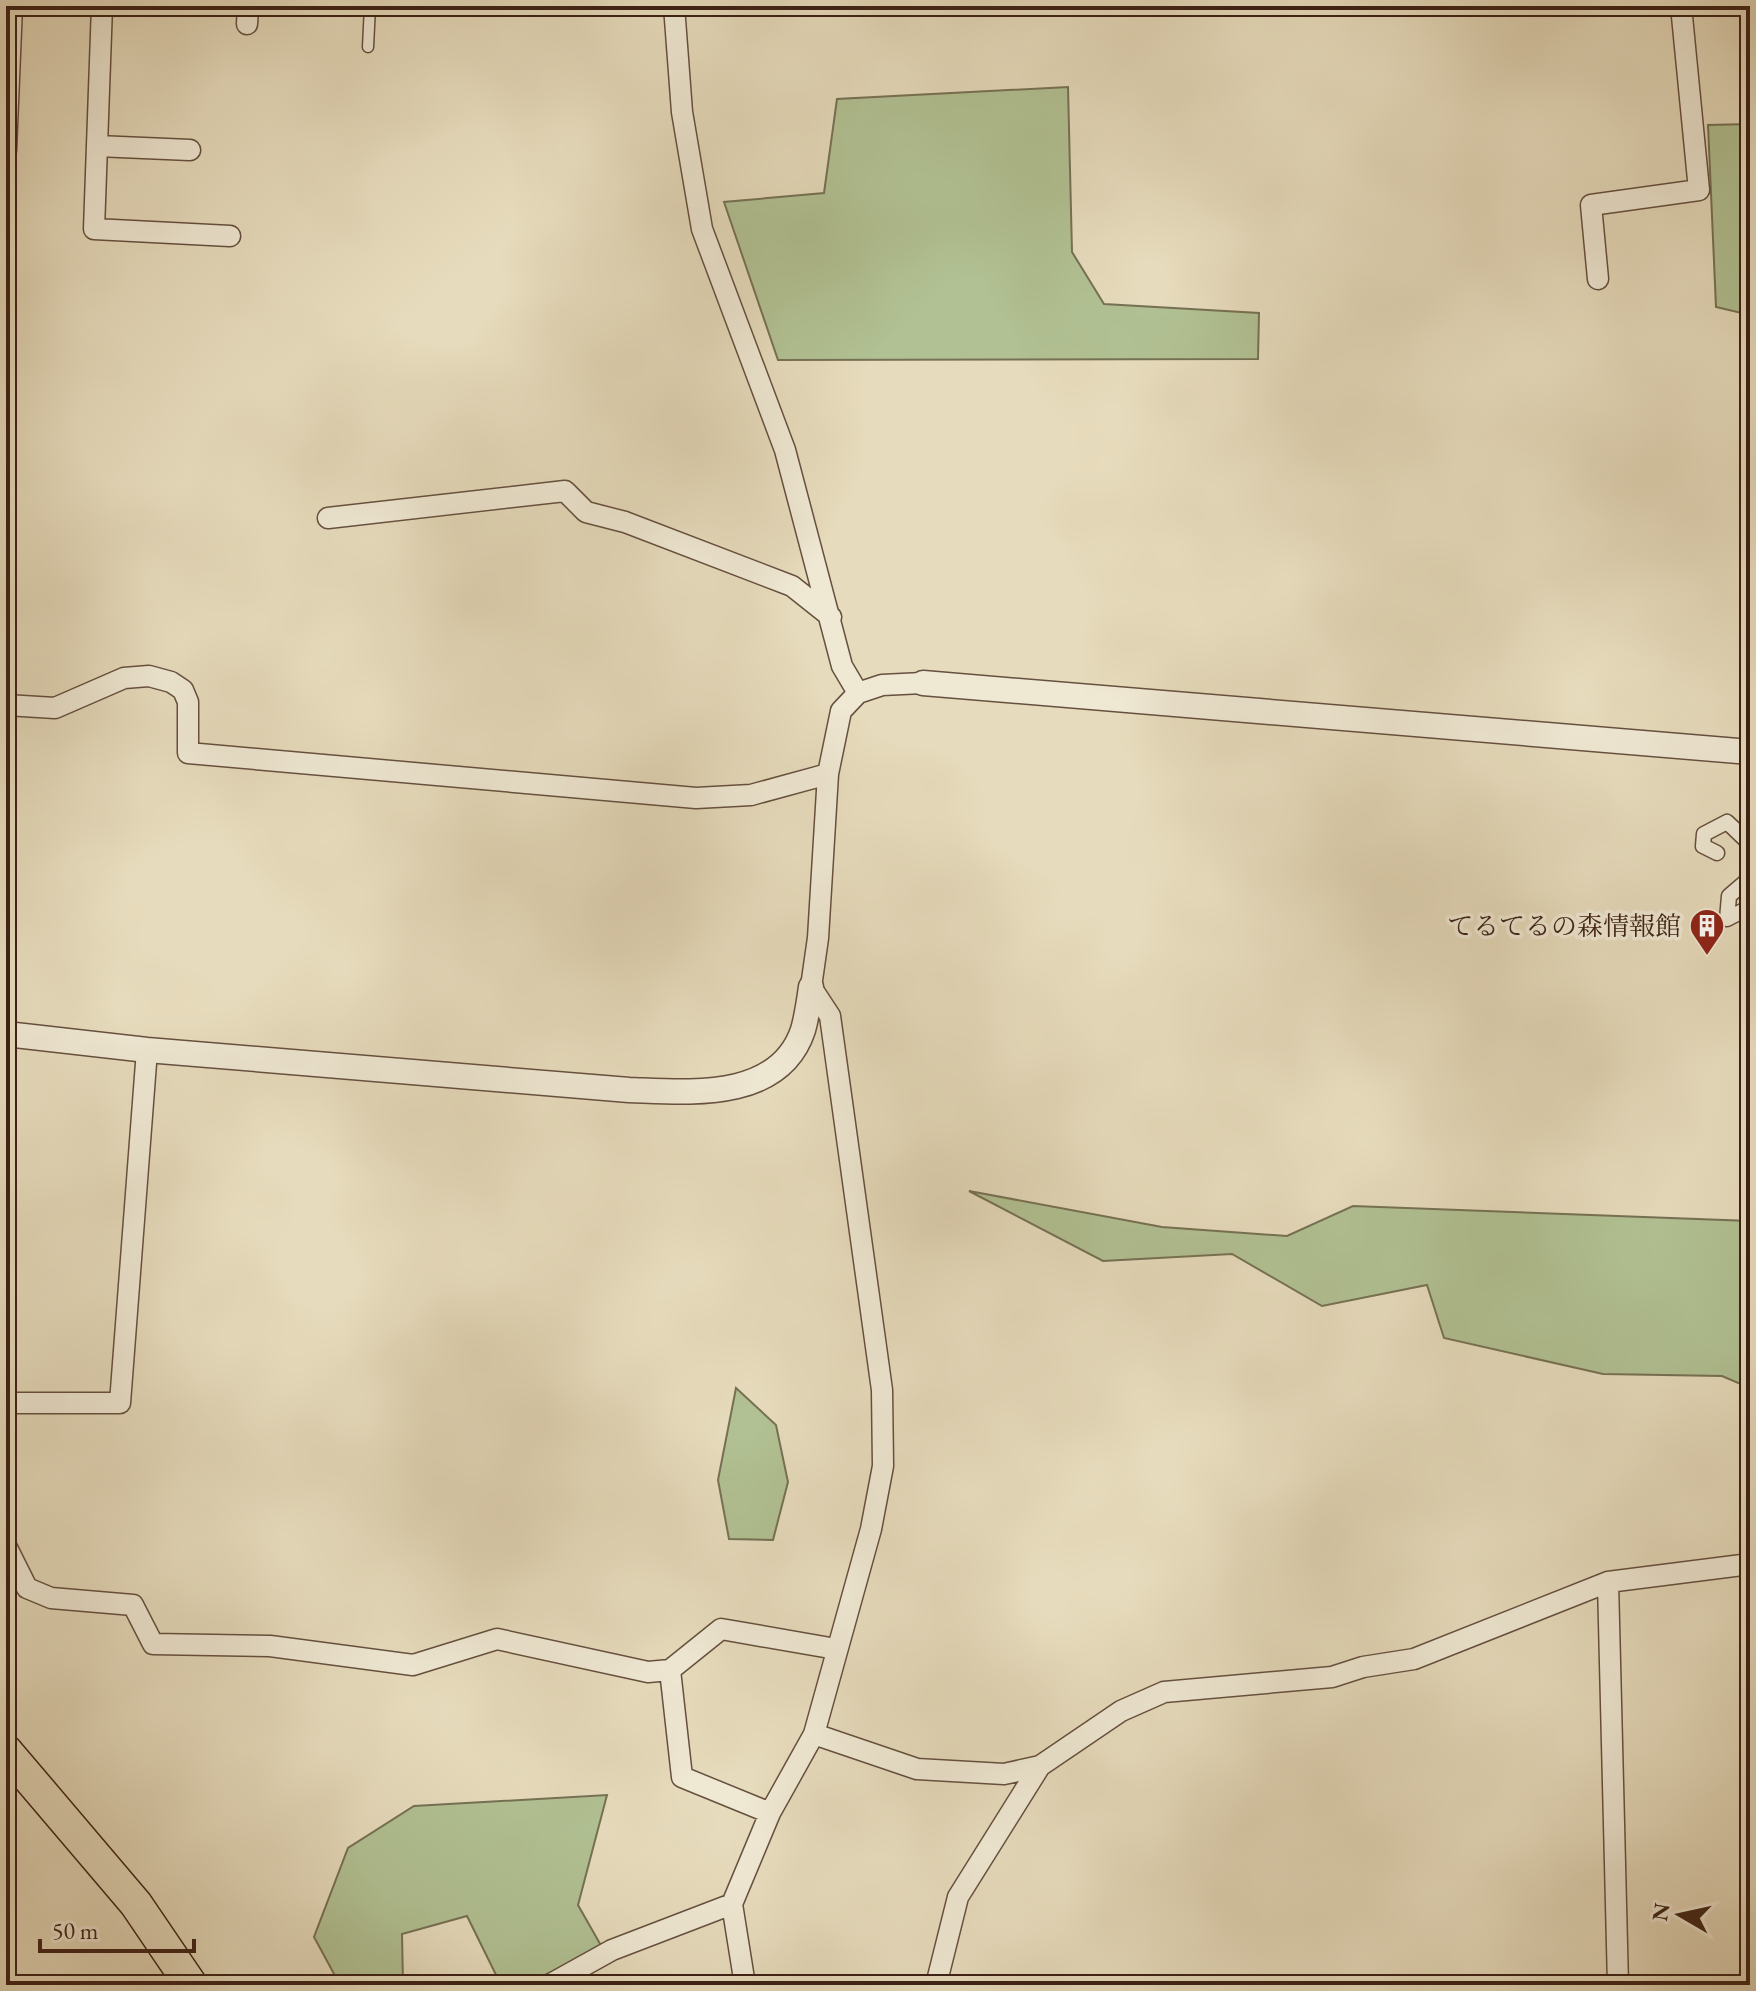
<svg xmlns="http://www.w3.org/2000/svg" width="1756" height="1991" font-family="'EB Garamond','Noto Serif JP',serif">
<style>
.green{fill:#b1c193;stroke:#767154;stroke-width:2}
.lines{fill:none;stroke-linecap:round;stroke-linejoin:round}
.service-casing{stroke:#66503f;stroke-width:13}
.pedestrian-casing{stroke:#66503f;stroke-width:17}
.minor-casing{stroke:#66503f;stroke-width:23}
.tertiary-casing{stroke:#66503f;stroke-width:27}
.primary-casing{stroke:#3c2115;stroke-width:35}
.service{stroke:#efe8d3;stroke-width:10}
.pedestrian{stroke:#efe8d3;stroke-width:14}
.minor{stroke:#efe8d3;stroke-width:20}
.tertiary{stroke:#efe8d3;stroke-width:24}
.primary{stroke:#e6dbbc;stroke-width:32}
.labels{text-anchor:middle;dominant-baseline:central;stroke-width:7;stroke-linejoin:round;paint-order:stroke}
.poi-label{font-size:26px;fill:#3c2115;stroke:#efe8d3;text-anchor:end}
</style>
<rect width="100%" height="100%" fill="#e6dbbc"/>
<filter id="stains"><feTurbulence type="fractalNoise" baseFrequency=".0025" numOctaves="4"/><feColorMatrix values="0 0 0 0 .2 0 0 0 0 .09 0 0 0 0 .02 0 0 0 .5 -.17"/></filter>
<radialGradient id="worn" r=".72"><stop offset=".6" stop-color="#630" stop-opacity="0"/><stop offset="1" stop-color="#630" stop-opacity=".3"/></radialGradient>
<path class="green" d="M 1068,87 L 1072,252 L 1104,304 L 1259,313 L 1258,359 L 778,360 L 724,202 L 824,193 L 837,99 Z
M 1750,124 L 1750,315 L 1716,307 L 1708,125 Z
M 969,1191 L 1162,1227 L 1287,1236 L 1353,1206 L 1750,1221 L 1750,1388 L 1722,1376 L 1603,1374 L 1444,1338 L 1427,1285 L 1322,1306 L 1232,1254 L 1103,1261 Z
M 736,1388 L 776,1425 L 788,1482 L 773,1540 L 729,1539 L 718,1480 Z
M 607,1795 L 578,1905 L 603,1949 L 523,1985 L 501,1985 L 467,1916 L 402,1934 L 403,1985 L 340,1985 L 314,1937 L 348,1848 L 414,1806 Z"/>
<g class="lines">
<defs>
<path id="service" d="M 368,47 L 370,6"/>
<path id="pedestrian" d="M 1717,853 L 1703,846 L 1704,834 L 1727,822 L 1750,844
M 1750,878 L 1729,896 L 1727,919 L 1750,907"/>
<path id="minor" d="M 102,6 L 94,229 L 230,236
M 674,6 L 682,112 L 702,229 L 785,450 L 842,666 L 858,693
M 247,24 L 248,6
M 97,146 L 190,150
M 6,150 L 12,6
M 1598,279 L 1591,205 L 1699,190 L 1681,6
M 328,518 L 565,491 L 586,512 L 625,522 L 792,586 L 831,617
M 6,705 L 55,708 L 124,678 L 149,676 L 171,682 L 183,690 L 188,702 L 188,753 L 696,798 L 751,795 L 828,774
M 6,1403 L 120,1403 L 147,1050
M 6,1546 L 27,1588 L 51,1598 L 133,1605 L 153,1644 L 270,1646 L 413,1665 L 497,1639 L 648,1672 L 670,1670 L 721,1629 L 836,1649
M 1608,1582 L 1618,1985
M 670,1670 L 682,1777 L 770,1813
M 814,1734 L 917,1769 L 1004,1774 L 1040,1766 L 1121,1711 L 1164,1692 L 1332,1677 L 1363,1667 L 1414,1659 L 1608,1582 L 1750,1564
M 732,1904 L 745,1985
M 549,1985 L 612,1950 L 732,1904 L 770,1813 L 814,1734 L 871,1529 L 883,1466 L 882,1390 L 830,1016 L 811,987 L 818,938 L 828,774 L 841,711 L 858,693 L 882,685 L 923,683
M 936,1985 L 958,1897 L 1040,1766"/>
<path id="tertiary" d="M 923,683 L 1750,752
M 6,1034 L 147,1050 L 629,1090 C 688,1092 779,1102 803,1030 C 807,1016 809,1001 811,987"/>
<path id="primary" d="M 6,1751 L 136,1904 L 191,1985"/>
</defs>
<use href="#service" class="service-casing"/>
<use href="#pedestrian" class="pedestrian-casing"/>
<use href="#minor" class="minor-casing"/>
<use href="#tertiary" class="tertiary-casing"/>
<use href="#primary" class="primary-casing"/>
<use href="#service" class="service"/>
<use href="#pedestrian" class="pedestrian"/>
<use href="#minor" class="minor"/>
<use href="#tertiary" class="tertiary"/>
<use href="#primary" class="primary"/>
</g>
<defs>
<symbol id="building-pin" viewBox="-11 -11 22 30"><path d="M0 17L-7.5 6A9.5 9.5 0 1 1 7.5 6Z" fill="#8f2418" stroke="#efe8d3"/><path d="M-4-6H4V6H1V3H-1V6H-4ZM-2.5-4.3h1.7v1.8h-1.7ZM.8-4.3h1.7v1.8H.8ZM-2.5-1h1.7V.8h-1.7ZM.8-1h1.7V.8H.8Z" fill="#fff"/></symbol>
</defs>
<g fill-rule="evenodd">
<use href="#building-pin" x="1687" y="906" width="40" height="54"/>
</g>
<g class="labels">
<g class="poi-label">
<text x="1681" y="926">てるてるの森情報館</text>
</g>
</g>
<rect width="1756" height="1991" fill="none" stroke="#e6dbbc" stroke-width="32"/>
<rect x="8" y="8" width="1740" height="1975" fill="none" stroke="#3c2115" stroke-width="4"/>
<rect x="16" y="16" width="1724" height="1959" fill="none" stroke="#3c2115" stroke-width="2"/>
<g transform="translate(1680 1915) rotate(279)" stroke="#efe8d3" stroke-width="6" paint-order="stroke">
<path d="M0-6L14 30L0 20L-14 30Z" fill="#3c2115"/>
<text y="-12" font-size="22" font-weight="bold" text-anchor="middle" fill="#3c2115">N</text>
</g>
<path d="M40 1939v12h154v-12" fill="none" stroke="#3c2115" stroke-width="4"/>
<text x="52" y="1939" font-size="24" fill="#3c2115" stroke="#efe8d3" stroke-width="6" paint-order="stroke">50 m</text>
<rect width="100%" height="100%" filter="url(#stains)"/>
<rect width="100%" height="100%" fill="url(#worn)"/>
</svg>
